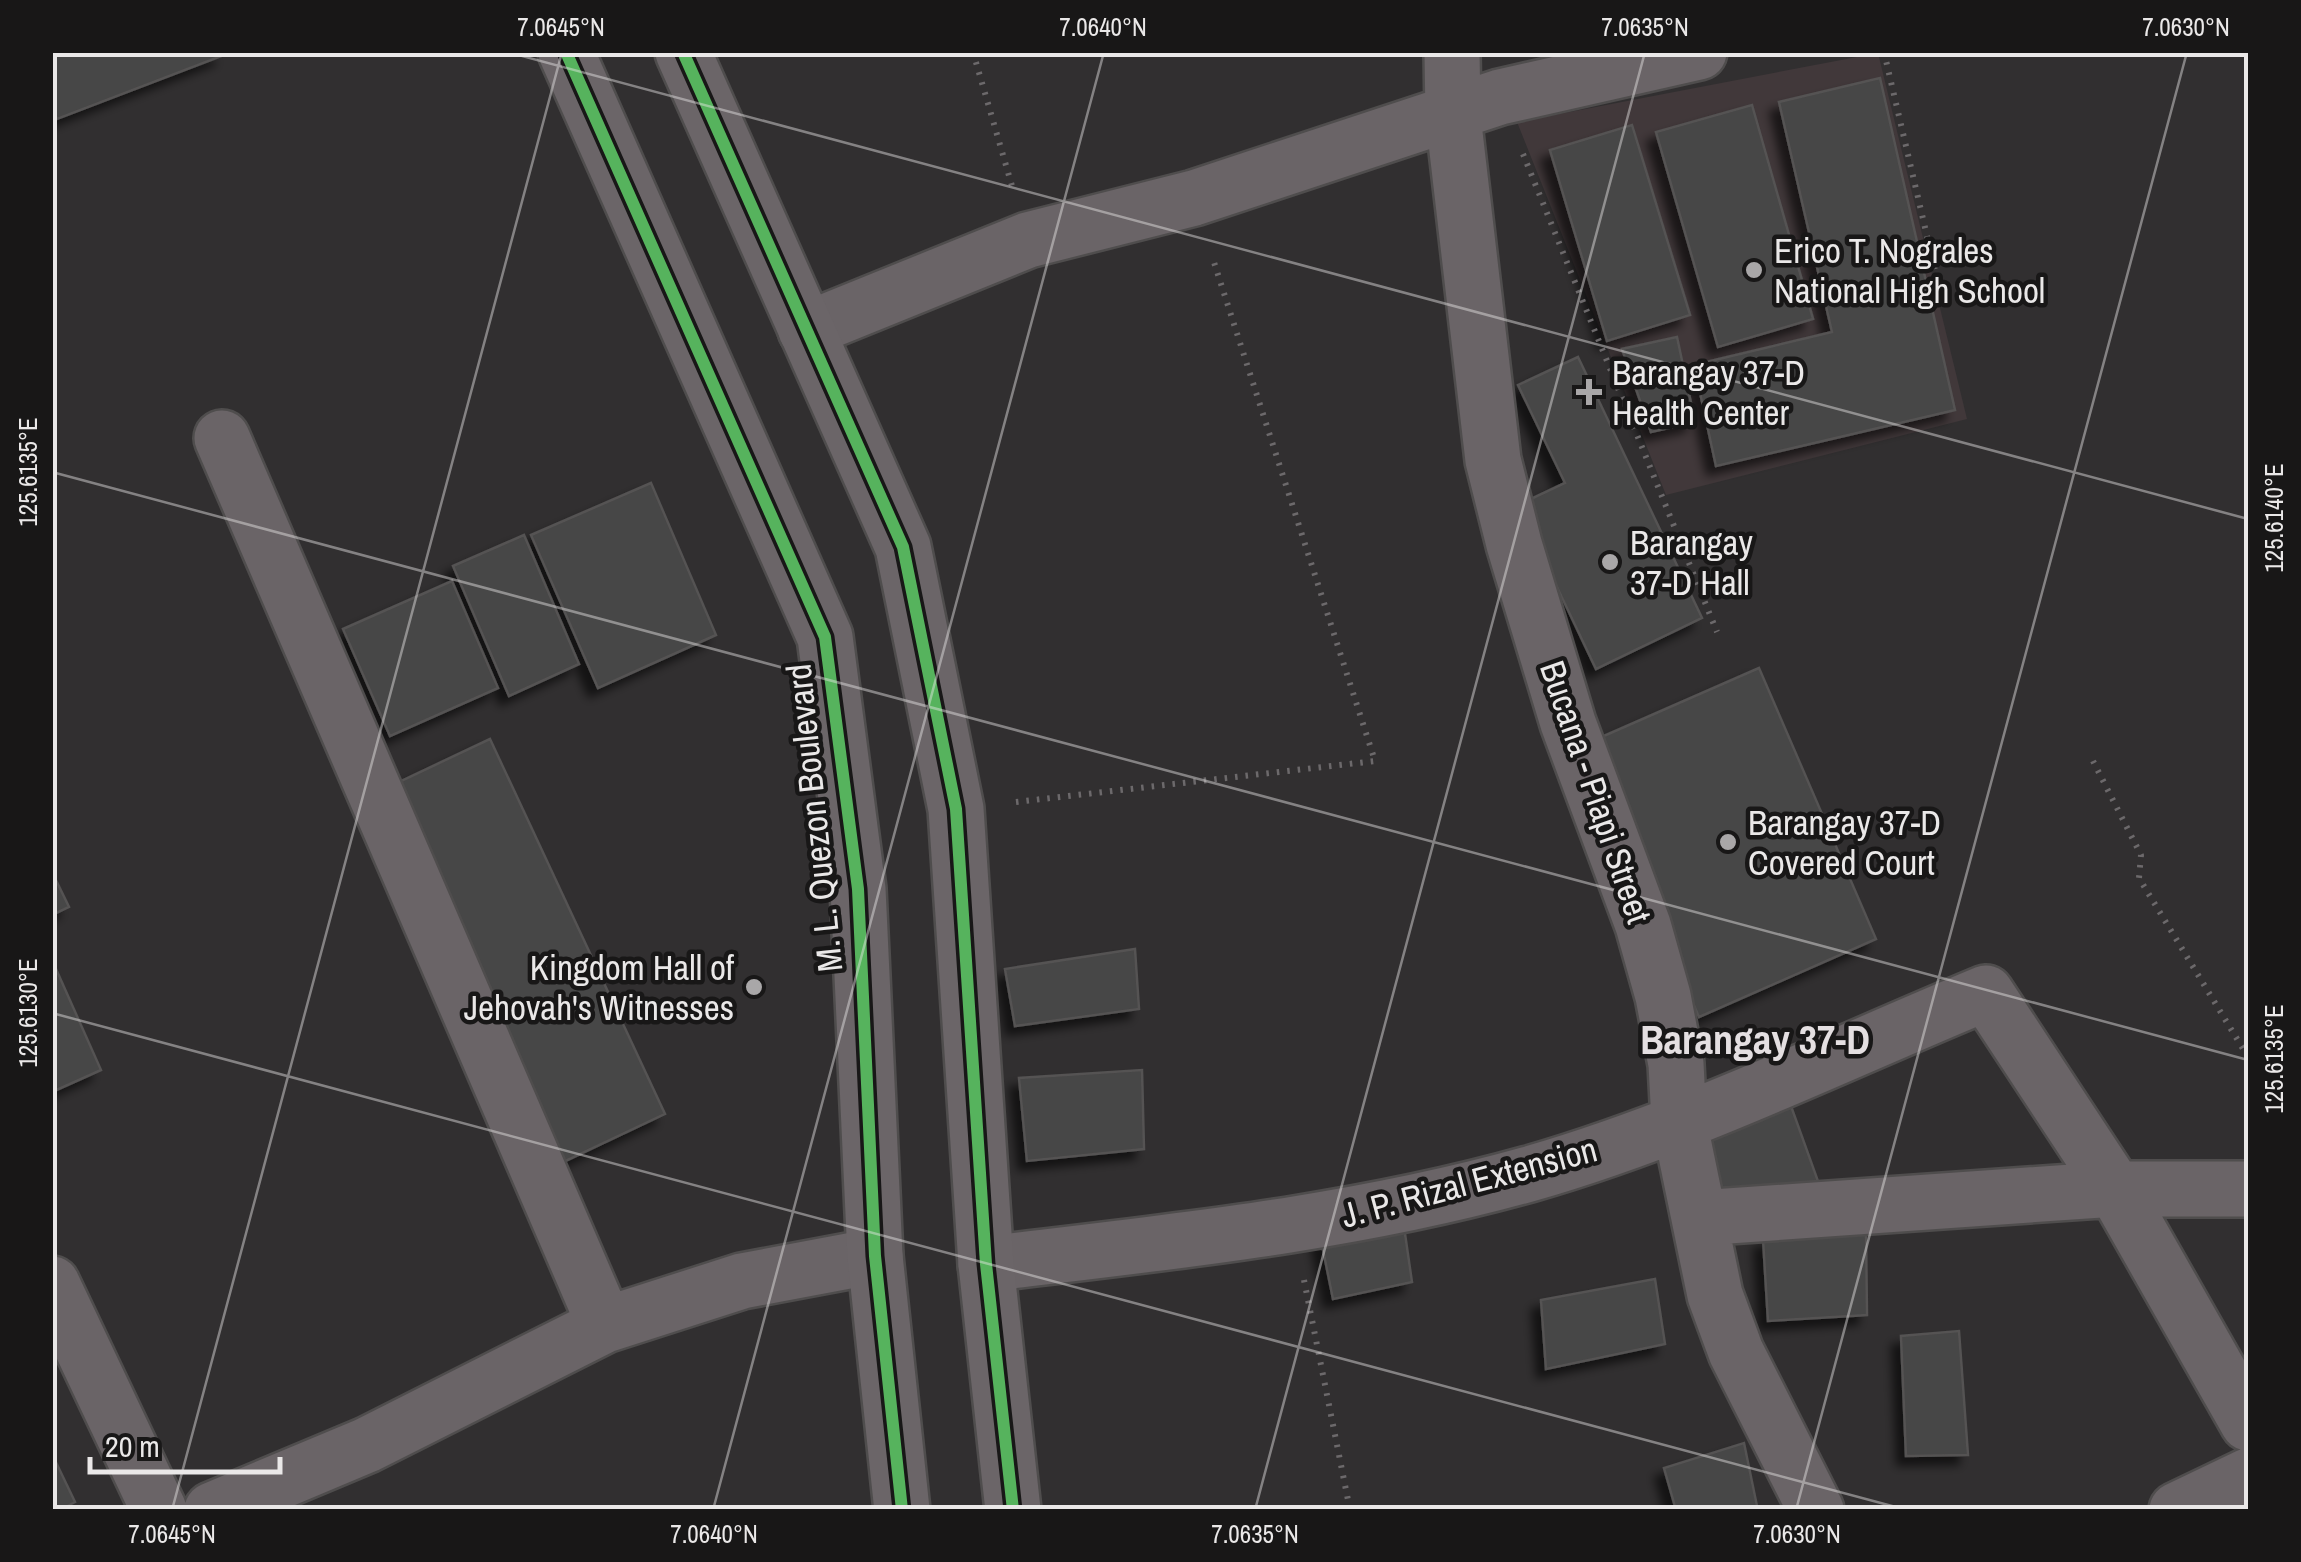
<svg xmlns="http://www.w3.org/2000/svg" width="2301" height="1562" font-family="'Archivo Narrow',sans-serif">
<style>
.built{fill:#41383a}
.building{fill:#474646;stroke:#545353;stroke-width:2.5;filter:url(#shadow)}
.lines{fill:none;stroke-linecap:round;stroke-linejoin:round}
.minor-casing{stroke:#4f4d4d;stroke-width:60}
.major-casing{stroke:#4f4d4d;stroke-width:60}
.path{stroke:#6c696b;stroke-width:6;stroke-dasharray:2.5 8;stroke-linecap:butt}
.minor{stroke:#6a6467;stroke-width:55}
.major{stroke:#6b6568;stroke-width:55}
.cycleway-casing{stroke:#181717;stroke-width:19}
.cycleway{stroke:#56b35d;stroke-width:12}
.ticks{fill:none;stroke:#eae8e8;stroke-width:2.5;stroke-opacity:0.45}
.poi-dot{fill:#a9a7a8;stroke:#181717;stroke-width:4}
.labels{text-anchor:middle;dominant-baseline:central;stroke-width:9;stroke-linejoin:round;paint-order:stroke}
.poi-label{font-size:35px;fill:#eae8e8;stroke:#181717;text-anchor:start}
.street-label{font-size:35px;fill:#eae8e8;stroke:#181717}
.quarter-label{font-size:40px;font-weight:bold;fill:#e4dfe1;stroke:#181717}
.neatline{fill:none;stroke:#eae8e8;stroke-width:4}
.ticks-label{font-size:25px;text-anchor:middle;fill:#eae8e8}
</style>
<defs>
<filter id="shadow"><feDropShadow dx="-9" dy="9" stdDeviation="5" flood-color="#0009"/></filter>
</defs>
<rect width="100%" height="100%" fill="#312f30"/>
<path class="built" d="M 1878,53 L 1967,419 L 1666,495 L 1517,122 Z"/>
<path class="building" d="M 52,52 L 223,52 L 224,55 L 57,119 L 52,107 Z
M 1880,78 L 1955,410 L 1716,466 L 1694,365 L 1832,332 L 1779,102 Z
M 1752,105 L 1813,319 L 1718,347 L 1656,132 Z
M 1632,125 L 1690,315 L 1607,341 L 1550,150 Z
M 1677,337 L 1695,422 L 1651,432 L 1622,349 Z
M 1578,357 L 1702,618 L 1596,669 L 1518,505 L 1565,483 L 1518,385 Z
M 651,483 L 716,635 L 598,688 L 531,535 Z
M 524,535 L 579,664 L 509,696 L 453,566 Z
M 452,581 L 498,688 L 390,736 L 343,629 Z
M 1759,668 L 1876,939 L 1699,1017 L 1581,746 Z
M 490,739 L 665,1114 L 557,1165 L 382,790 Z
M 52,872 L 69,907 L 52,915 Z
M 1135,949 L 1139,1009 L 1015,1026 L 1005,969 Z
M 52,960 L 101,1070 L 52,1092 Z
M 1142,1070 L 1144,1149 L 1027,1161 L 1019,1078 Z
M 1787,1095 L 1819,1184 L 1707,1206 L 1689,1126 Z
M 1403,1220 L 1412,1282 L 1333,1299 L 1320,1235 Z
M 1866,1232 L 1867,1315 L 1768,1321 L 1763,1239 Z
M 1655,1279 L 1665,1344 L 1546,1369 L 1541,1300 Z
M 1959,1331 L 1968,1455 L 1906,1456 L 1901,1336 Z
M 1744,1443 L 1757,1506 L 1676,1510 L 1664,1468 Z
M 52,1454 L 75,1502 L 60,1510 L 52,1510 Z"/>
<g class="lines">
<defs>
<path id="minor" d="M 1452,52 L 1453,116 L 1493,460 L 1514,544 L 1568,723 L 1643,925 L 1663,996 L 1676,1064 L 1679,1121 L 1715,1295 L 1736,1352 L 1816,1510
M 806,330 L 1028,240 L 1194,198 L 1500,97 L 1699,52
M 222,438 L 605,1325
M 1699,1218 L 2115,1189 L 2248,1189
M 986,1264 C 1169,1242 1351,1224 1529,1174 C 1686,1129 1836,1055 1986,993 L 2115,1189 L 2248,1423
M 52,1284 L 159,1510
M 212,1510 L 367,1445 L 605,1325 L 742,1281 L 875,1256
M 2177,1510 L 2248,1476"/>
<path id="major" d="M 566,52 L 825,637 L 858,889 L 875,1256 L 902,1510
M 683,52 L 903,547 L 956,809 L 986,1264 L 1013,1510"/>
</defs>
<use href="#minor" class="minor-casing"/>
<use href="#major" class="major-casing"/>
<path class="path" d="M 973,52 L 1012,186
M 1884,52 L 1938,283
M 1523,154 L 1717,632
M 2093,761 L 2141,855 L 2139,878 L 2248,1057
M 1016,802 L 1375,761 L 1212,256
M 1304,1280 L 1350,1510"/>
<use href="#minor" class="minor"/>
<use href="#major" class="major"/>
<defs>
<path id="cycleway" d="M 566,52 L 825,637 L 858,889 L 875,1256 L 902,1510
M 683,52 L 903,547 L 956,809 L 986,1264 L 1013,1510"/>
</defs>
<use href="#cycleway" class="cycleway-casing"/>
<use href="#cycleway" class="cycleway"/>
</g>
<path class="ticks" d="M 507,52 L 2248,519M 52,472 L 2248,1060M 52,1013 L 1907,1510M 172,1510 L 562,52M 713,1510 L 1104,52M 1255,1510 L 1645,52M 1796,1510 L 2187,52"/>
<g class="poi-dot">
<circle cx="1754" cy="270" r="10"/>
<path d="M1584 377h10v10h10v10h-10v10h-10v-10h-10v-10h10z"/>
<circle cx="1610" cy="562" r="10"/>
<circle cx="1728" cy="842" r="10"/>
<circle cx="754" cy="987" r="10"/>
</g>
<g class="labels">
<g class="poi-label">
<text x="1774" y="250">Erico T. Nograles<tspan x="1774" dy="40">National High School</tspan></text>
<text x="1612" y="372">Barangay 37-D<tspan x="1612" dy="40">Health Center</tspan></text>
<text x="1630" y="542">Barangay<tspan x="1630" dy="40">37-D Hall</tspan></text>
<text x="1748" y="822">Barangay 37-D<tspan x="1748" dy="40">Covered Court</tspan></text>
<text x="734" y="967" text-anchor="end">Kingdom Hall of<tspan x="734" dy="40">Jehovah's Witnesses</tspan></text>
</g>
<g class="street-label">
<text transform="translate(1596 792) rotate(71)">Bucana - Piapi Street</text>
<text transform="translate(814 818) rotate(-96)">M. L. Quezon Boulevard</text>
<text transform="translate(1469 1182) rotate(-15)">J. P. Rizal Extension</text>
</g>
<g class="quarter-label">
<text x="1755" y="1039">Barangay 37-D</text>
</g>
</g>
<rect width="2301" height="1562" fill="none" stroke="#181717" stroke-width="110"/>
<path d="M90 1457v15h190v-15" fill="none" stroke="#eae8e8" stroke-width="5"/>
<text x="105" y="1457" font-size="30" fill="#eae8e8" stroke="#181717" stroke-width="8" paint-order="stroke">20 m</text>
<rect x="55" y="55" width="2191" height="1452" class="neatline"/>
<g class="ticks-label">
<text x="561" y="36">7.0645°N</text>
<text x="1103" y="36">7.0640°N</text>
<text x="1645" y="36">7.0635°N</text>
<text x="2186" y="36">7.0630°N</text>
<text transform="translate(28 472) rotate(-90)" y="9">125.6135°E</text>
<text transform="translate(2274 518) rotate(-90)" y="9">125.6140°E</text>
<text transform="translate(28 1013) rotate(-90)" y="9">125.6130°E</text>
<text transform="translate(2274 1059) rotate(-90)" y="9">125.6135°E</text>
<text x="172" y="1543">7.0645°N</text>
<text x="714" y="1543">7.0640°N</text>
<text x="1255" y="1543">7.0635°N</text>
<text x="1797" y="1543">7.0630°N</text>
</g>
</svg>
